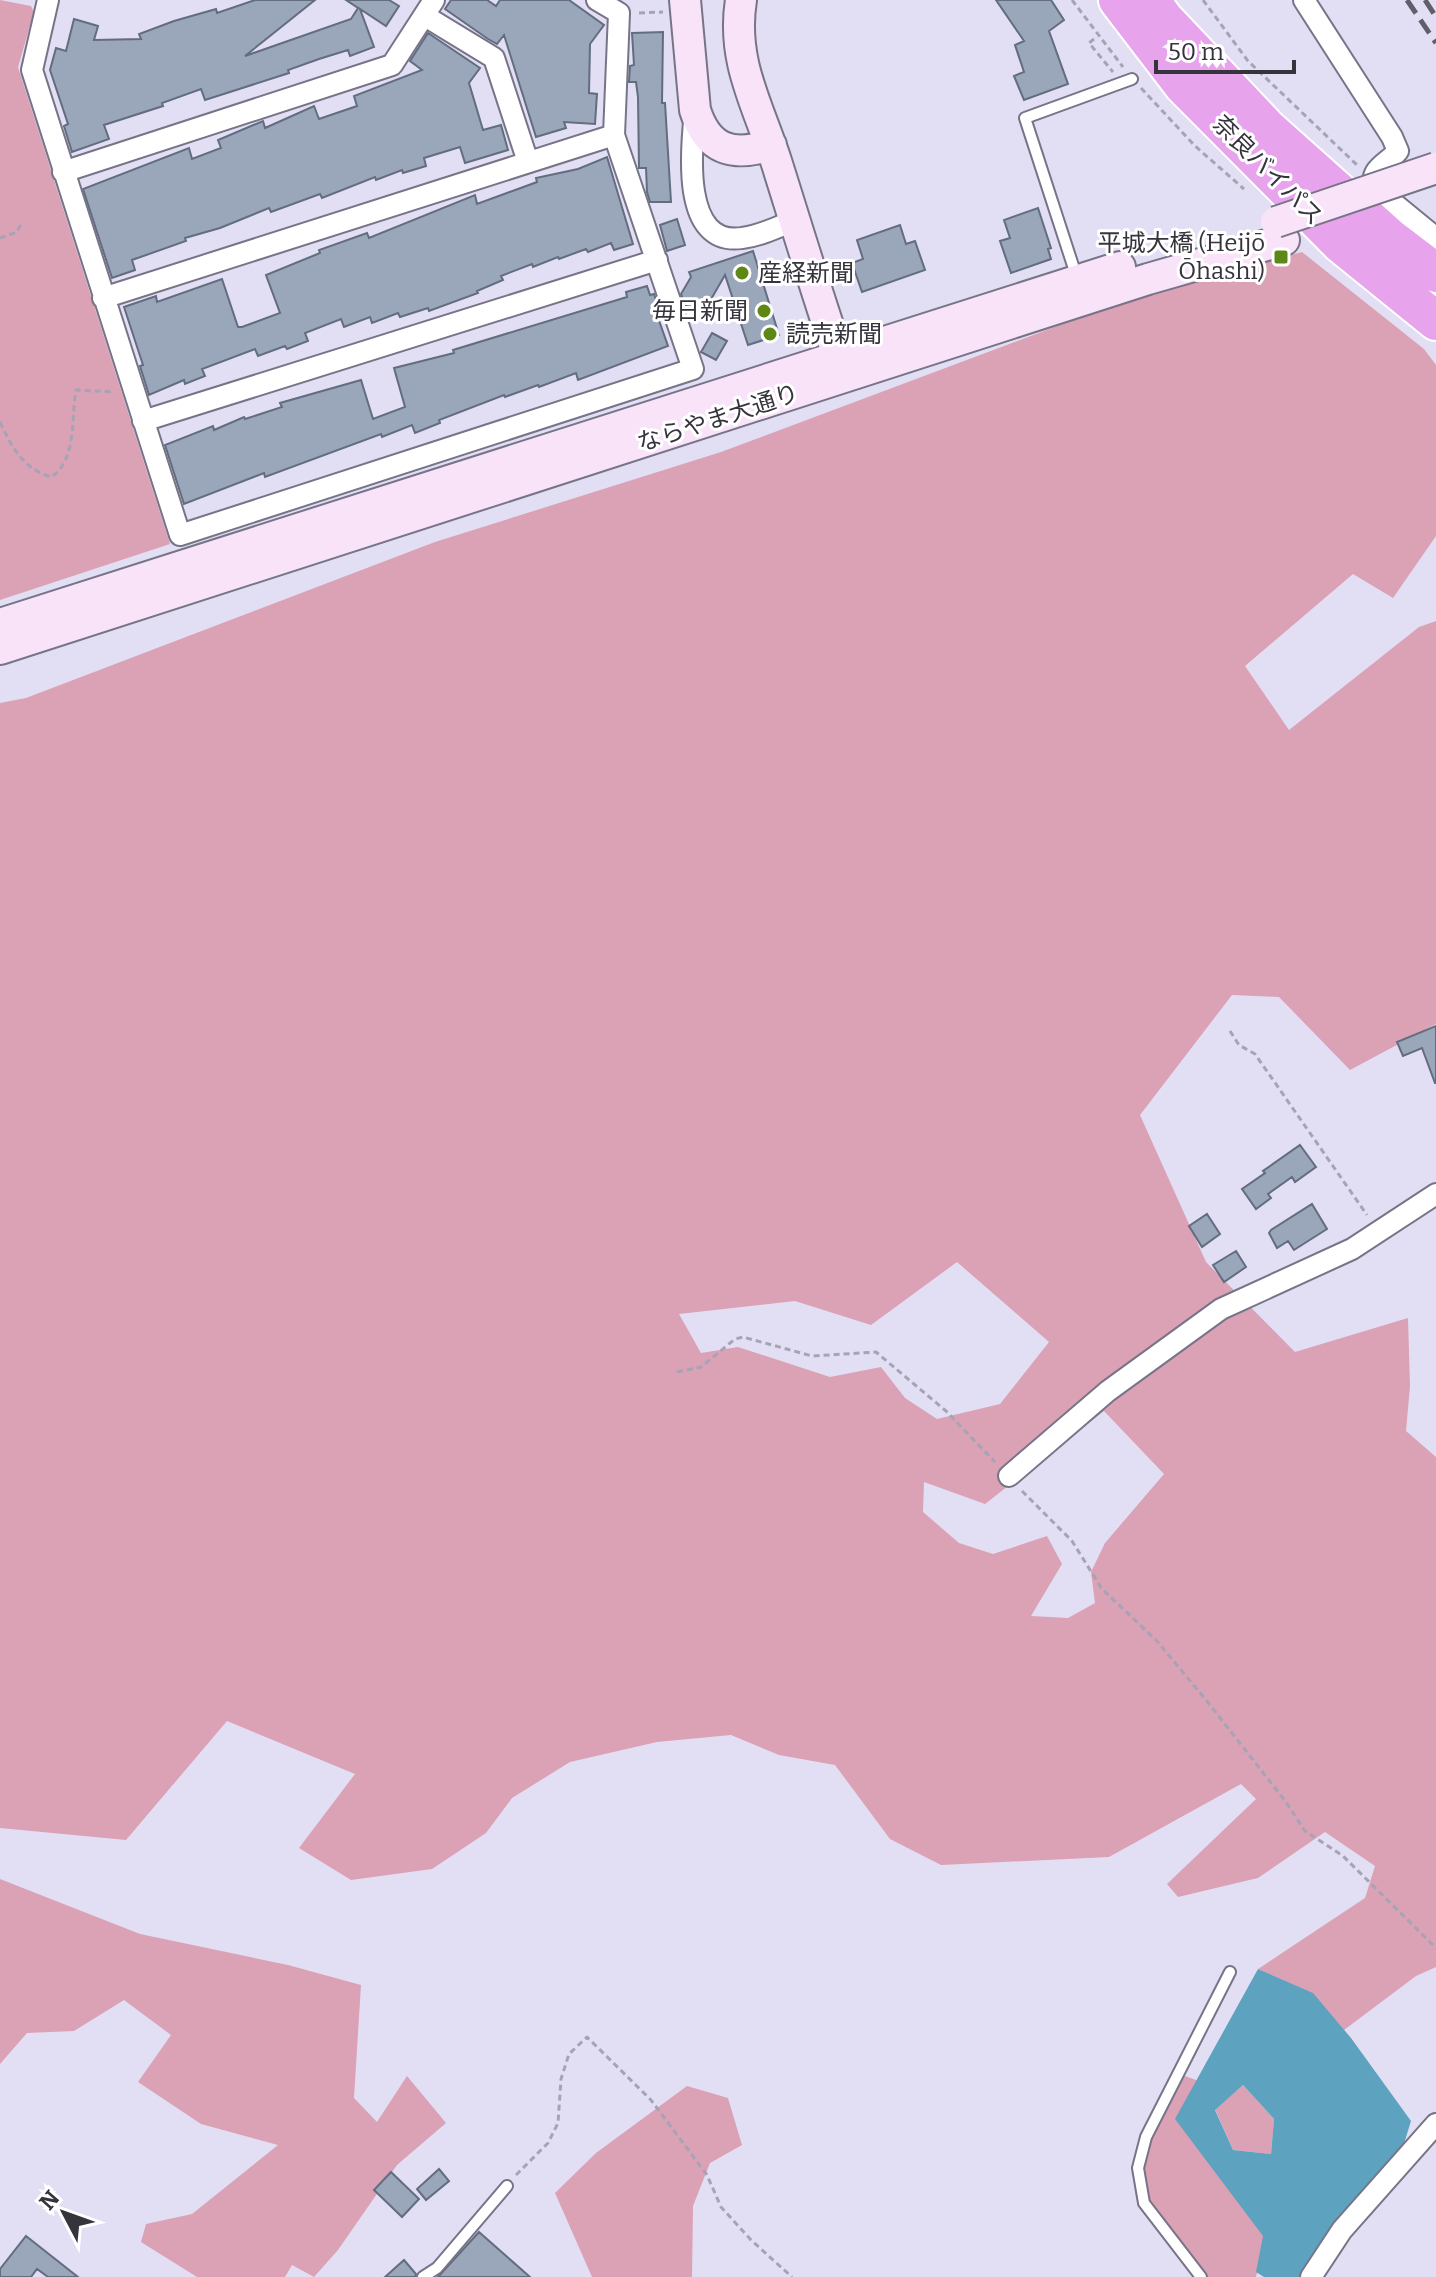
<svg xmlns="http://www.w3.org/2000/svg" width="1436" height="2277" font-family="Bitter,'Noto Sans JP',serif">
<style>
.green{fill:#dba1b5;fill-rule:evenodd}
.water{fill:#5da2bf;fill-rule:evenodd}
.building{fill:#9aa6b9;stroke:#626d7f;stroke-width:2}
.lines{fill:none;stroke-linecap:round;stroke-linejoin:round}
.lane-casing{stroke:#777488;stroke-width:14}
.street-casing{stroke:#777488;stroke-width:24}
.secondary-casing{stroke:#777488;stroke-width:34}
.highway-casing{stroke:#fff;stroke-width:42}
.path{stroke:#a6a3b5;stroke-width:3;stroke-dasharray:6 4;stroke-linecap:butt}
.lane{stroke:#fff;stroke-width:10}
.street{stroke:#fff;stroke-width:20}
.secondary{stroke:#f8e3f9;stroke-width:30}
.highway{stroke:#e7a3eb;stroke-width:38}
.rail{stroke:#5f5e6a;stroke-width:5;stroke-dasharray:16 8;stroke-linecap:butt}
.secondary-bridge-casing{stroke:#777488;stroke-width:34;stroke-linecap:butt}
.secondary-bridge{stroke:#f8e3f9;stroke-width:30}
.poi-dot{fill:#5d8816;stroke:#fff;stroke-width:3}
.labels{text-anchor:middle;dominant-baseline:central;stroke-width:6;stroke-linejoin:round;paint-order:stroke}
.street-label{font-size:24px;fill:#35343d;stroke:#fff}
.poi-label{font-size:24px;fill:#35343d;stroke:#fff;text-anchor:end}
</style>
<rect width="100%" height="100%" fill="#e2dff5"/>
<path class="green" d="M 0,0 L 31,6 L 34,12 L 18,67 L 170,544 L 0,600 Z
M 1302,252 L 1424,349 L 1436,365 L 1436,536 L 1393,598 L 1353,574 L 1245,666 L 1289,730 L 1419,627 L 1436,621 L 1436,1024 L 1350,1070 L 1279,997 L 1232,995 L 1140,1115 L 1206,1262 L 1295,1352 L 1408,1318 L 1410,1386 L 1406,1431 L 1436,1457 L 1436,1967 L 1416,1976 L 1344,2030 L 1312,1993 L 1258,1969 L 1365,1898 L 1375,1866 L 1325,1832 L 1258,1878 L 1178,1897 L 1167,1884 L 1256,1799 L 1241,1784 L 1109,1857 L 941,1865 L 890,1839 L 835,1765 L 779,1755 L 731,1735 L 657,1742 L 570,1762 L 512,1798 L 486,1833 L 432,1869 L 351,1880 L 299,1848 L 355,1774 L 227,1721 L 126,1840 L 0,1828 L 0,703 L 26,698 L 435,542 L 721,452 L 1151,291 ZM 957,1262 L 1049,1342 L 1000,1404 L 937,1419 L 905,1398 L 881,1367 L 830,1377 L 738,1347 L 701,1353 L 679,1314 L 795,1301 L 871,1325 ZM 1104,1411 L 1164,1474 L 1105,1543 L 1091,1572 L 1095,1603 L 1068,1618 L 1031,1616 L 1062,1564 L 1047,1536 L 993,1554 L 959,1543 L 923,1512 L 924,1482 L 985,1504 Z
M 0,1879 L 140,1934 L 288,1965 L 361,1985 L 354,2098 L 377,2122 L 407,2076 L 446,2123 L 397,2165 L 338,2250 L 314,2277 L 292,2265 L 285,2277 L 197,2277 L 141,2242 L 146,2224 L 192,2214 L 278,2145 L 201,2124 L 138,2082 L 171,2035 L 124,2000 L 74,2031 L 27,2033 L 0,2064 Z
M 1182,2075 L 1199,2081 L 1267,2232 L 1256,2277 L 1208,2277 L 1148,2201 L 1143,2167 L 1150,2138 Z
M 1243,2085 L 1274,2119 L 1271,2154 L 1233,2150 L 1215,2109 Z
M 687,2086 L 728,2098 L 742,2145 L 710,2163 L 693,2206 L 692,2277 L 592,2277 L 555,2193 L 596,2153 Z"/>
<path class="water" d="M 1258,1969 L 1313,1993 L 1351,2038 L 1411,2121 L 1403,2147 L 1303,2277 L 1264,2277 L 1256,2272 L 1263,2236 L 1175,2119 ZM 1243,2085 L 1274,2119 L 1271,2154 L 1233,2150 L 1215,2110 Z"/>
<path class="building" d="M 255,0 L 315,0 L 245,56 L 351,19 L 358,8 L 346,0 L 389,0 L 399,6 L 386,26 L 360,9 L 374,47 L 350,56 L 348,50 L 319,59 L 288,70 L 289,73 L 205,100 L 201,89 L 162,103 L 163,106 L 104,125 L 109,139 L 72,152 L 64,126 L 68,124 L 50,70 L 56,48 L 66,51 L 74,19 L 98,26 L 94,40 L 141,39 L 139,34 L 174,21 L 216,9 L 217,13 Z
M 451,0 L 487,0 L 496,6 L 500,0 L 569,0 L 604,25 L 590,44 L 589,93 L 597,94 L 595,124 L 564,122 L 566,128 L 536,137 L 504,35 L 497,44 L 488,39 L 445,9 Z
M 996,0 L 1051,0 L 1064,20 L 1049,31 L 1068,84 L 1024,100 L 1014,76 L 1024,72 L 1015,45 L 1024,41 Z
M 663,32 L 662,103 L 665,103 L 671,202 L 650,202 L 647,192 L 646,168 L 639,168 L 638,97 L 636,82 L 629,82 L 630,66 L 634,65 L 632,33 Z
M 428,33 L 480,68 L 469,83 L 483,130 L 501,125 L 508,150 L 465,163 L 460,147 L 424,158 L 426,166 L 403,173 L 402,170 L 376,180 L 375,177 L 322,198 L 320,194 L 271,212 L 269,208 L 220,228 L 185,238 L 186,241 L 132,260 L 135,270 L 112,278 L 83,189 L 189,148 L 192,159 L 221,148 L 218,140 L 263,121 L 265,128 L 314,106 L 319,119 L 357,106 L 354,96 L 422,70 L 410,61 Z
M 607,157 L 633,244 L 614,250 L 611,243 L 588,252 L 586,249 L 559,259 L 558,257 L 533,267 L 532,264 L 501,276 L 503,280 L 477,291 L 478,293 L 429,311 L 428,308 L 400,317 L 398,313 L 372,323 L 370,317 L 344,327 L 341,319 L 305,333 L 308,341 L 287,349 L 285,346 L 258,356 L 255,349 L 202,369 L 205,376 L 185,384 L 184,380 L 149,395 L 140,366 L 143,365 L 124,307 L 156,296 L 157,302 L 222,279 L 238,327 L 242,327 L 280,313 L 266,275 L 320,253 L 319,250 L 367,233 L 369,238 L 475,195 L 477,204 L 537,182 L 536,178 L 578,169 Z
M 1038,208 L 1051,248 L 1048,249 L 1051,259 L 1011,273 L 1000,241 L 1010,238 L 1004,220 Z
M 677,219 L 685,245 L 667,251 L 660,225 Z
M 900,225 L 906,244 L 915,241 L 925,270 L 862,292 L 852,263 L 863,259 L 857,240 Z
M 753,251 L 779,335 L 748,345 L 725,275 L 702,315 L 685,305 L 681,294 L 691,277 L 689,272 Z
M 647,286 L 650,295 L 654,294 L 660,311 L 656,312 L 668,346 L 578,380 L 576,373 L 539,387 L 538,385 L 505,397 L 504,395 L 439,420 L 440,423 L 415,433 L 412,425 L 382,437 L 381,434 L 265,477 L 264,473 L 184,504 L 165,445 L 213,426 L 214,430 L 244,417 L 245,419 L 282,407 L 280,403 L 361,380 L 373,419 L 405,407 L 394,368 L 454,353 L 453,350 L 627,297 L 626,292 Z
M 712,333 L 727,341 L 716,360 L 701,352 Z
M 1436,1026 L 1436,1083 L 1435,1083 L 1422,1048 L 1403,1056 L 1397,1042 Z
M 1300,1145 L 1316,1167 L 1295,1182 L 1292,1177 L 1268,1194 L 1271,1198 L 1256,1209 L 1242,1189 L 1265,1173 L 1263,1171 Z
M 1312,1204 L 1327,1229 L 1294,1250 L 1288,1241 L 1277,1248 L 1269,1233 L 1271,1230 Z
M 1207,1214 L 1220,1234 L 1202,1247 L 1189,1226 Z
M 1236,1251 L 1246,1267 L 1224,1282 L 1213,1265 Z
M 439,2169 L 449,2181 L 426,2200 L 417,2189 Z
M 391,2172 L 419,2199 L 402,2217 L 374,2190 Z
M 479,2232 L 530,2277 L 438,2277 Z
M 26,2236 L 78,2277 L 48,2277 L 37,2269 L 31,2277 L 0,2277 L 0,2269 Z
M 404,2260 L 416,2274 L 415,2277 L 385,2277 Z"/>
<g class="lines">
<defs>
<path id="lane" d="M 1077,278 L 1025,118 L 1132,79
M 423,2277 L 437,2268 L 507,2186
M 1201,2277 L 1144,2203 L 1138,2168 L 1146,2137 L 1230,1972"/>
<path id="street" d="M 48,0 L 32,70 L 180,535 L 693,369 L 614,135 L 619,13 L 597,0
M 1304,0 L 1392,137 L 1398,151 C 1387,164 1368,169 1375,188 L 1436,238
M 425,16 L 494,58 L 528,162
M 695,112 C 691,149 681,247 742,238 C 760,236 778,227 795,220
M 63,172 L 392,65 L 434,0
M 103,298 L 614,135
M 143,421 L 657,260
M 1009,1476 L 1108,1391 L 1221,1309 L 1352,1249 L 1436,1194
M 1311,2277 L 1342,2230 L 1436,2124"/>
<path id="secondary" d="M 685,0 L 695,110 C 708,151 733,157 771,145
M 741,0 C 731,62 759,107 777,164 C 799,234 820,304 844,373
M 0,624 L 1120,267
M 0,649 L 1148,279 L 1284,240"/>
<path id="highway" d="M 1118,0 L 1183,85 L 1341,244 L 1436,321
M 1150,0 L 1164,19 L 1268,129 L 1389,237 L 1436,273"/>
</defs>
<use href="#lane" class="lane-casing"/>
<use href="#street" class="street-casing"/>
<use href="#secondary" class="secondary-casing"/>
<use href="#highway" class="highway-casing"/>
<path class="path" d="M 1072,0 L 1123,67
M 1203,0 L 1248,61 L 1357,165
M 639,13 L 663,12
M 1094,39 L 1089,43 L 1113,72
M 1141,88 L 1195,146 L 1244,189
M 0,238 L 17,232 L 22,222
M 0,422 C 12,447 22,468 51,477 C 77,461 71,418 76,390 L 114,392
M 1230,1031 L 1239,1045 L 1255,1054 L 1367,1215
M 677,1372 L 701,1367 L 735,1339 L 743,1337 L 812,1356 L 876,1352 L 946,1411 L 995,1462
M 1022,1491 L 1072,1541 L 1102,1589 L 1156,1640 L 1206,1700 L 1286,1802 L 1305,1831 L 1343,1856 L 1436,1948
M 516,2175 L 548,2143 L 558,2123 L 561,2079 L 569,2054 L 587,2037 L 651,2100 L 707,2175 L 721,2207 L 751,2240 L 792,2277"/>
<use href="#lane" class="lane"/>
<use href="#street" class="street"/>
<use href="#secondary" class="secondary"/>
<use href="#highway" class="highway"/>
<path class="rail" d="M 1407,0 L 1436,43
M 1425,0 L 1436,17"/>
<defs>
<path id="secondary-bridge" d="M 1276,222 L 1436,168"/>
</defs>
<use href="#secondary-bridge" class="secondary-bridge-casing"/>
<use href="#secondary-bridge" class="secondary-bridge"/>
</g>
<g class="poi-dot">
<rect x="1273" y="249" width="16" height="16" rx="4"/>
<circle cx="742" cy="273" r="8"/>
<circle cx="764" cy="311" r="8"/>
<circle cx="770" cy="334" r="8"/>
</g>
<g class="labels">
<g class="street-label">
<text transform="translate(1268 170) rotate(45)">奈良バイパス</text>
<text transform="translate(718 418) rotate(-18)">ならやま大通り</text>
</g>
<g class="poi-label">
<text x="1265" y="243">平城大橋 (Heijō<tspan x="1265" dy="28">Ōhashi)</tspan></text>
<text x="758" y="273" text-anchor="start">産経新聞</text>
<text x="748" y="311">毎日新聞</text>
<text x="786" y="334" text-anchor="start">読売新聞</text>
</g>
</g>
<g transform="translate(64 2213) rotate(311)" stroke="#ffffff" stroke-width="6" paint-order="stroke">
<path d="M0-6L14 30L0 20L-14 30Z" fill="#35343d"/>
<text y="-12" font-size="22" font-weight="bold" text-anchor="middle" fill="#35343d">N</text>
</g>
<path d="M1156 60v12h138v-12" fill="none" stroke="#35343d" stroke-width="4"/>
<text x="1168" y="60" font-size="24" fill="#35343d" stroke="#ffffff" stroke-width="6" paint-order="stroke">50 m</text>
</svg>
